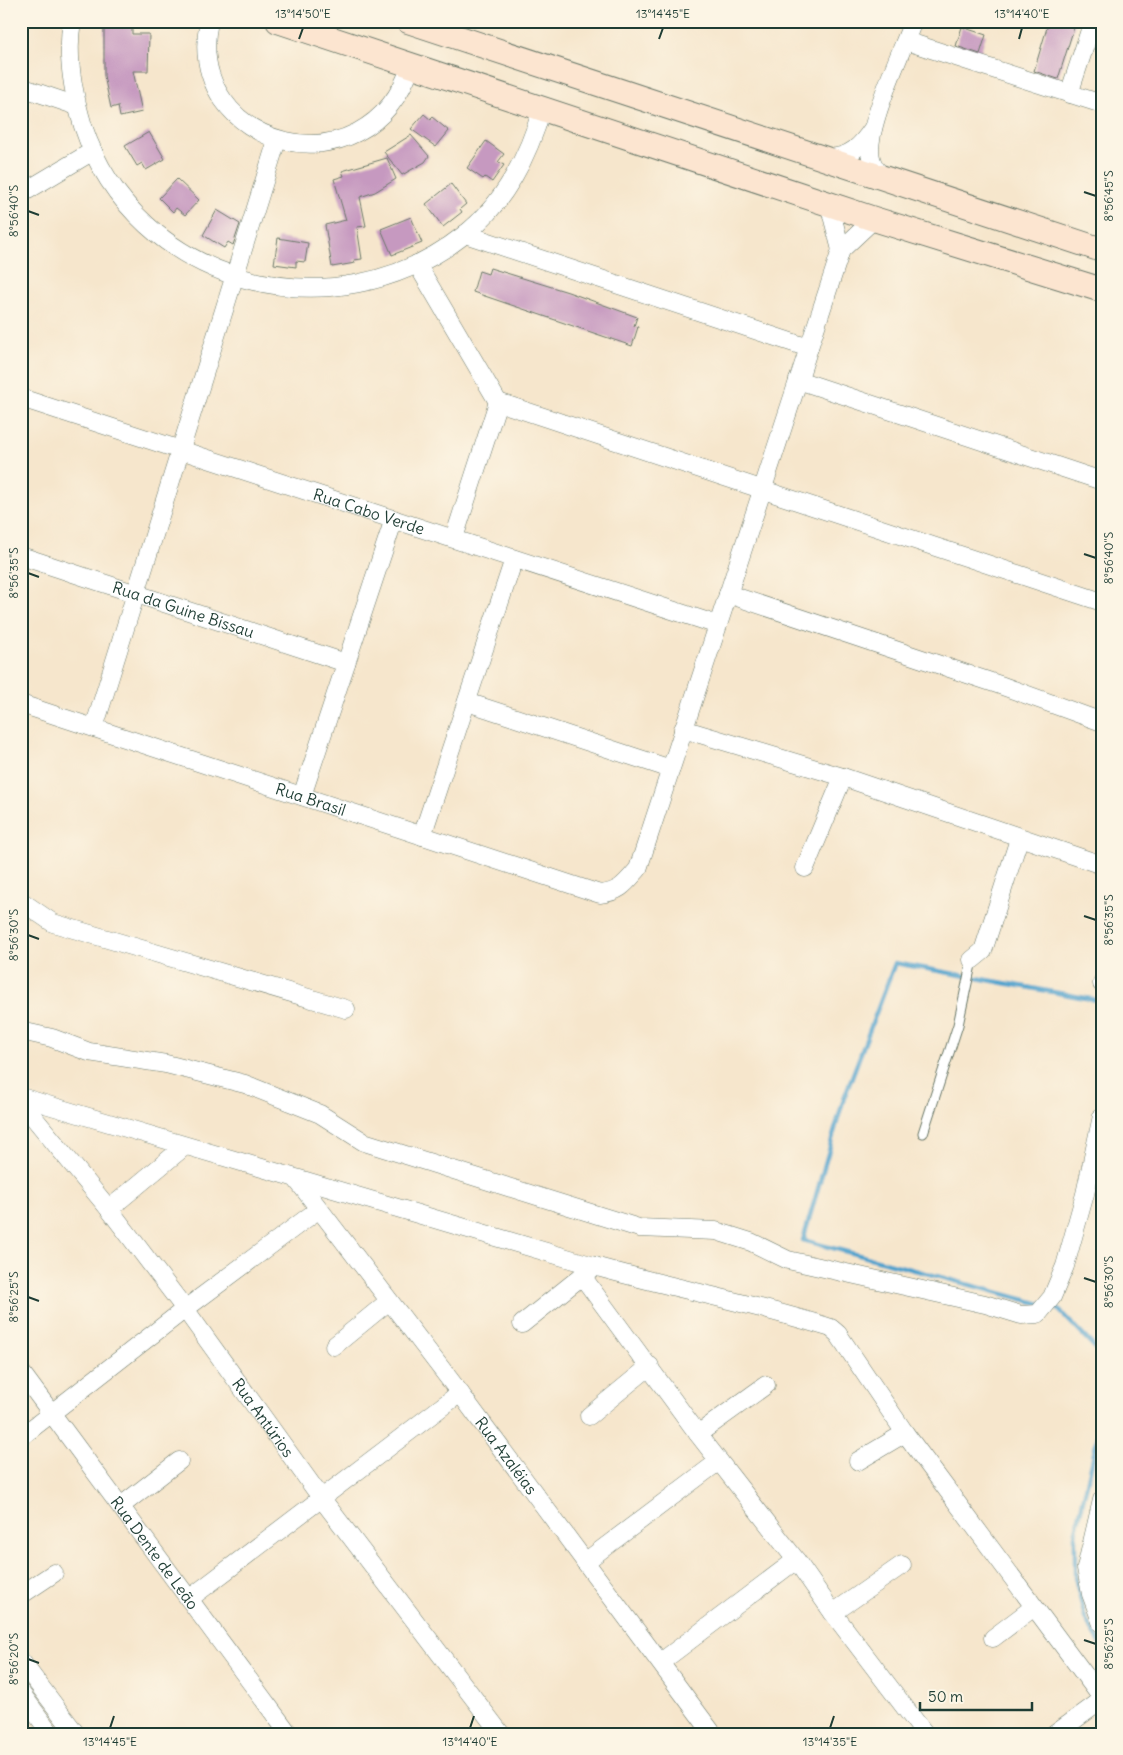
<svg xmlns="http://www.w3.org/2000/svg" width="1123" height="1755" font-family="Delius,sans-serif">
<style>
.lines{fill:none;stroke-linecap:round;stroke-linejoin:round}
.stream{stroke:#52a3cd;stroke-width:4.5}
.building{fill:#c699c0}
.lane-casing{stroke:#6a7869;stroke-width:11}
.street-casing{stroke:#6a7869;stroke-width:19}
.secondary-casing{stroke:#6a7869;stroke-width:26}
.lane{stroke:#fff;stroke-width:9}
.street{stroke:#fff;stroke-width:18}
.secondary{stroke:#fce5d0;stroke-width:24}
.ticks{fill:none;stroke:#1f3d34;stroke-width:2}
.labels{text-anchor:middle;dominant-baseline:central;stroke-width:4;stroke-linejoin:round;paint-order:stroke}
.street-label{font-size:16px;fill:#1f3d34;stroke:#fcf5e5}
.neatline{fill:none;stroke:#1f3d34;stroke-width:2}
.ticks-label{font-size:12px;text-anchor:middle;fill:#1f3d34}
</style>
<rect width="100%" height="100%" fill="#fcf5e5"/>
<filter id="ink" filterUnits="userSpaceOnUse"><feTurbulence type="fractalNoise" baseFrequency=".02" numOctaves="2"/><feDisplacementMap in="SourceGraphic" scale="10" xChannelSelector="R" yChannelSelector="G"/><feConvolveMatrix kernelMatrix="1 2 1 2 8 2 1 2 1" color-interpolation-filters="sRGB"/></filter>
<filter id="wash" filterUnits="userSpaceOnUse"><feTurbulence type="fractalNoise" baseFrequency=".0096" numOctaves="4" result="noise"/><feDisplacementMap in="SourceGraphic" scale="20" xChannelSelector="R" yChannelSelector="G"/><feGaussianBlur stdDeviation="1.12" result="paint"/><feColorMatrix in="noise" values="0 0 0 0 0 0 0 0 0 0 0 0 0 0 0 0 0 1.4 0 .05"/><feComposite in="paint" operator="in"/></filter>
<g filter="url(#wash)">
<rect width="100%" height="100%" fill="#f6e6cc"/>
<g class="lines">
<path class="stream" d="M 1098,1171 L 1102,1160
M 1041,1304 L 803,1240 L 844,1098 L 895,963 L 1102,1001
M 1051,1307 L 1057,1308 L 1102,1355
M 1102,1419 L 1075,1535 L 1075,1577 L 1085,1618 L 1102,1646"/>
</g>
<g id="blocks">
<path class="building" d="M 1049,21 L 1076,21 L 1058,79 L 1034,71 Z
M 104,24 L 132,25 L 132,34 L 149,34 L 148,71 L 133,71 L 142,112 L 120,117 L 118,106 L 111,108 L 104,76 Z
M 962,27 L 986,35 L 980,54 L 956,46 Z
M 424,114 L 431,120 L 432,117 L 449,131 L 436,147 L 411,129 Z
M 149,132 L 165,159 L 146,170 L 142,163 L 137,166 L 125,146 Z
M 411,135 L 429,156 L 425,162 L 402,175 L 384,152 Z
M 486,141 L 504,154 L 498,162 L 504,165 L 492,182 L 485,177 L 483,179 L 467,168 Z
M 387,158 L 396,179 L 375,192 L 360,197 L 366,226 L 357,227 L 362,259 L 354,260 L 355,263 L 332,267 L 325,225 L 346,220 L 334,179 L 344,176 L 342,171 Z
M 177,179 L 199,200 L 185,215 L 176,208 L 173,212 L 159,198 Z
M 451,184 L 466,204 L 460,209 L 462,212 L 443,227 L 426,204 Z
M 217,210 L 240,224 L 233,245 L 228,242 L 224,248 L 203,235 Z
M 411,217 L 422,243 L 392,255 L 381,229 Z
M 278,238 L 308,243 L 305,262 L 296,261 L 296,267 L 274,264 Z
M 490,268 L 568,292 L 637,317 L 634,326 L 638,327 L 632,346 L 473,292 L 479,271 L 488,274 Z"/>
</g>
</g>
<g filter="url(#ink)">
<use href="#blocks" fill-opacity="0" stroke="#6a7869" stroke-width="1"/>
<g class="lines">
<defs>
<path id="lane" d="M 923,1133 L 958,1025 L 972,960"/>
<g id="street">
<path d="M 72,21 C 66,55 73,93 83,126 C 136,286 334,337 464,235 C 504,204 529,155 542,108"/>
<path d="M 209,21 C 182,147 367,199 411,65"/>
<path d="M 906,41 L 1102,104"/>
<path d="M 21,87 L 77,106"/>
<path d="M 1069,94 L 1093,21"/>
<path d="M 827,158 C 850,158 861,146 873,128"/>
<path d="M 886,180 C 879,174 873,168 871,158 C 864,130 902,52 913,21"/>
<path d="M 21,194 L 93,151"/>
<path d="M 829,204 L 841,250"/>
<path d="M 465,234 L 809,348"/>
<path d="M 417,264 L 498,402 L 1102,602"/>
<path d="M 798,380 L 1102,481"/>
<path id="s1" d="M 21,398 L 718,625"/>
<path d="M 454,538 L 498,402"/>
<path id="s2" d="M 21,556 L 346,663"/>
<path d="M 728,594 L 1000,685 L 1102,722"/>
<path d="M 467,702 L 671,769"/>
<path id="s3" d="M 21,704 L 600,894 C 620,892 625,884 638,869 L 841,250 L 874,219"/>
<path d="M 94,728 L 277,140"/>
<path d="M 683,729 L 843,777 L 1102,865"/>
<path d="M 302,796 L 394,519"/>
<path d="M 422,836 L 514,559"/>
<path d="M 805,868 L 843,777"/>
<path d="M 21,901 L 53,923 L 346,1009"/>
<path d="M 972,960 L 983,951 L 1019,839"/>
<path d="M 1102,984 L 1102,983"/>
<path d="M 21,1031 L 52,1038 L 89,1052 L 166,1064 L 245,1084 L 320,1114 L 364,1142 L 639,1228 L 716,1231 L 751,1242 L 788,1260 L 985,1304 L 1021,1315 L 1038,1314 L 1052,1297 L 1065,1266 L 1085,1194 L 1102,1116"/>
<path d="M 21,1097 C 212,1154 403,1210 594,1266 C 672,1288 753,1303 831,1328 L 838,1334 L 905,1433 L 1102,1698"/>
<path id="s4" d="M 21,1102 L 109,1209 L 185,1309 L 322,1499 L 501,1734"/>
<path id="s5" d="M 297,1180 L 460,1393 L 713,1734"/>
<path d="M 109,1209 L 185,1146"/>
<path d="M 595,1266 L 582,1276 L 698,1434 L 796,1560 L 833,1613 L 925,1734"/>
<path d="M 522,1324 L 582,1276"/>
<path d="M 334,1346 L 389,1301"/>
<path id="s6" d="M 21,1372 L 289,1734"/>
<path d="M 589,1416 L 650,1366"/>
<path d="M 698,1434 L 766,1385"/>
<path d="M 21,1437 L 185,1309 L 319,1209"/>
<path d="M 858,1461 L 905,1433"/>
<path d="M 1102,1500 L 1086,1568 L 1091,1594 L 1102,1624"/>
<path d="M 121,1506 L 179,1461"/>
<path d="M 585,1562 L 719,1461"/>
<path d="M 21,1595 L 54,1573"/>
<path d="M 189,1599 L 460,1393"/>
<path d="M 833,1613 L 902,1565"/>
<path d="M 993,1638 L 1034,1607"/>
<path d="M 21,1661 L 76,1734"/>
<path d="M 661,1662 L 796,1560"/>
<path d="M 21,1693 L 51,1734"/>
<path d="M 1055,1734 L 1102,1700"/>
</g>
<path id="secondary" d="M 278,21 L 874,219 L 1102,290
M 408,21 L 1102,250"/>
</defs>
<use href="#lane" class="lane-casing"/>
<use href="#street" class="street-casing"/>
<use href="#secondary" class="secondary-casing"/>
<use href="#lane" class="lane"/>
<use href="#street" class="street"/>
<use href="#secondary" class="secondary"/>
</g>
</g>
<path class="ticks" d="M 299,39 L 303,28M 659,39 L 663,28M 1019,39 L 1022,28M 1084,192 L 1096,196M 28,211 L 39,215M 1084,554 L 1096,558M 28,573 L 39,577M 1084,916 L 1096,920M 28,935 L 39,939M 1084,1278 L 1096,1282M 28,1297 L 39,1301M 1084,1640 L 1096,1644M 28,1659 L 39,1663M 110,1728 L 114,1716M 470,1728 L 474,1716M 830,1728 L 834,1716"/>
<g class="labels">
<g class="street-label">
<text stroke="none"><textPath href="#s1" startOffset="366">Rua Cabo Verde</textPath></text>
<text stroke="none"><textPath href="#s2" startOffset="171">Rua da Guine Bissau</textPath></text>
<text stroke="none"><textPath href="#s3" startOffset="305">Rua Brasil</textPath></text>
<text stroke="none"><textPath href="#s4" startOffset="398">Rua Antúrios</textPath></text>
<text stroke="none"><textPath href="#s5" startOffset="346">Rua Azaléias</textPath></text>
<text stroke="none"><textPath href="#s6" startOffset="225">Rua Dente de Leão</textPath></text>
</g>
</g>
<rect width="1123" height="1755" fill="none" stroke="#fcf5e5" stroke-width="55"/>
<path d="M920 1702v8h112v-8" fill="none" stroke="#1f3d34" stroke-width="2.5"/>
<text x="928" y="1702" font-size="15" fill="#1f3d34" stroke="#fcf5e5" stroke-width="4" paint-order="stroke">50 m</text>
<rect x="28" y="28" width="1068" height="1700" class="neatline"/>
<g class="ticks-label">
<text x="303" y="18">13°14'50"E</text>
<text x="663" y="18">13°14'45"E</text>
<text x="1022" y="18">13°14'40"E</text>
<text transform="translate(1109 196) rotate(-90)" y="4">8°56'45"S</text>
<text transform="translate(14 211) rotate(-90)" y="4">8°56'40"S</text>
<text transform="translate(1109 558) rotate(-90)" y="4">8°56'40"S</text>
<text transform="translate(14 573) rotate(-90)" y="4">8°56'35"S</text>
<text transform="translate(1109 920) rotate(-90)" y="4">8°56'35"S</text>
<text transform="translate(14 935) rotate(-90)" y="4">8°56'30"S</text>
<text transform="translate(1109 1282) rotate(-90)" y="4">8°56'30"S</text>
<text transform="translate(14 1297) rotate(-90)" y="4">8°56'25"S</text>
<text transform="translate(1109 1644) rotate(-90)" y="4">8°56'25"S</text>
<text transform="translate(14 1659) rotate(-90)" y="4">8°56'20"S</text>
<text x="110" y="1746">13°14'45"E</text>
<text x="470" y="1746">13°14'40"E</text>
<text x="830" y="1746">13°14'35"E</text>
</g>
</svg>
